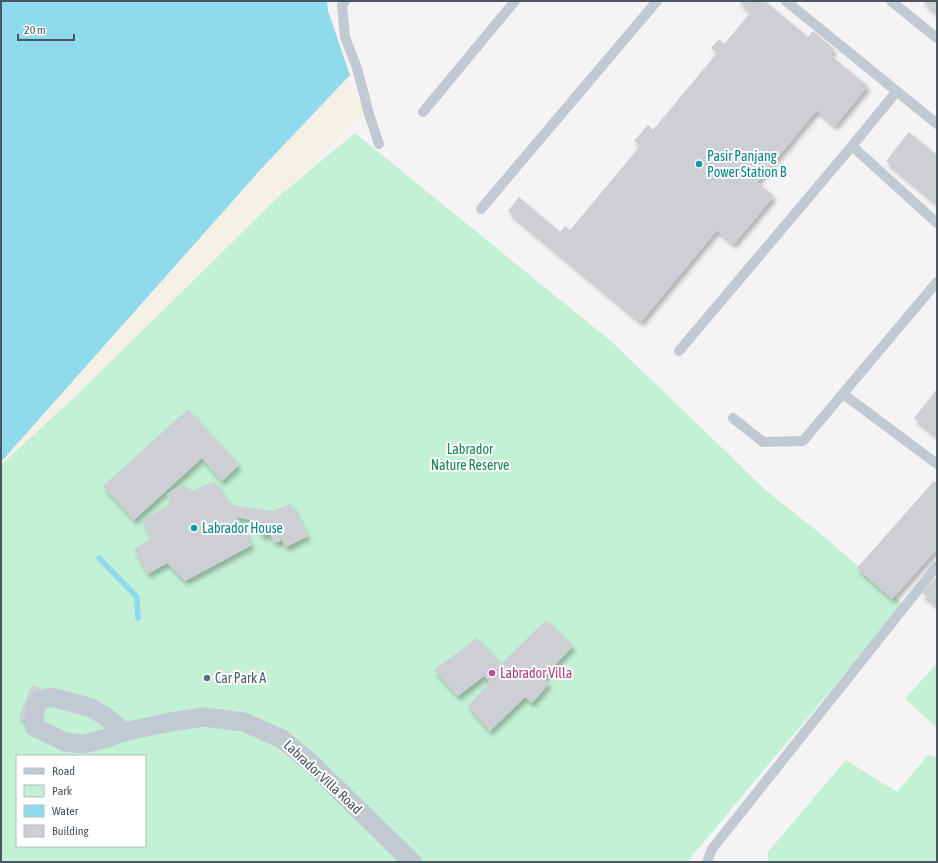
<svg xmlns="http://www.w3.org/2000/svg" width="938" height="863" font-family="'Asap Condensed',sans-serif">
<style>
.green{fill:#c3f1d5;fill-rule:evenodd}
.sand{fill:#f5f0e5}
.water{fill:#90daee}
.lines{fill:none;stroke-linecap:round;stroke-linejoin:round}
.stream{stroke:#90daee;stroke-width:5.5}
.building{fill:#cdcfd5;filter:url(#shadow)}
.service{stroke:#c1cad2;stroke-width:10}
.minor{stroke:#c1cad2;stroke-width:19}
.culture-dot{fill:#0f9aa8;stroke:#fff;stroke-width:1.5}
.hotel-dot{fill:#d1479c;stroke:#fff;stroke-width:1.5}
.service-dot{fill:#5c6f8a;stroke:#fff;stroke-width:1.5}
.labels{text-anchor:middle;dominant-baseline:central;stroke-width:4;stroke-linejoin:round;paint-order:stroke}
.culture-label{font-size:14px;fill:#0d838f;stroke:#fff;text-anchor:start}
.park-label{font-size:14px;fill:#17864f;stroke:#fff}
.hotel-label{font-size:14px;fill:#b23c85;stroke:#fff;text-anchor:start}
.service-label{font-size:14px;fill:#4e5e75;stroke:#fff;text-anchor:start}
.street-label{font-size:14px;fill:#4a5661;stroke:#fff}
</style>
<defs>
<filter id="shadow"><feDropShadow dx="2.5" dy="4.5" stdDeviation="2" flood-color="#0004"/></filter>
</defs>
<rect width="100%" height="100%" fill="#f5f3f3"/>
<path class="green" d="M 355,133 L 612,342 L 770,494 L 816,530 L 903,604 L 687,862 L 1,862 L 1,462 L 281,194 ZM 17,756 L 145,756 L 145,846 L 17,846 Z
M 937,663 L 937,728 L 905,699 Z
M 928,755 L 937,757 L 937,862 L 768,862 L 768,852 L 846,760 L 897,792 Z"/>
<path class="sand" d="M 335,53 L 365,112 L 78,394 L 1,465 L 1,419 Z"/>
<path class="water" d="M 1,1 L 327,1 L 328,11 L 350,75 L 261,169 L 1,462 Z"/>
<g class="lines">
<path class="stream" d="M 99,558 L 137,597 L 138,618"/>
</g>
<path class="building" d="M 738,1 L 765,1 L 808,37 L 813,31 L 834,49 L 830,55 L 868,86 L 835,126 L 817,110 L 757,182 L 774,196 L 734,244 L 717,230 L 641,322 L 508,211 L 519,197 L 560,232 L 565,226 L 570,230 L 640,146 L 634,141 L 648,125 L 653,130 L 717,53 L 711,48 L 719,39 L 724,44 L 751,12 Z
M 922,1 L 937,1 L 937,13 Z
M 909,132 L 937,155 L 937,203 L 886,161 Z
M 937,389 L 937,436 L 914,418 Z
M 188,409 L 239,465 L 222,481 L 202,458 L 134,520 L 103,486 Z
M 214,481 L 231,505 L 272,511 L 291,504 L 308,536 L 286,547 L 282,540 L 275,543 L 270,535 L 261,535 L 255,521 L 237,517 L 252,545 L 185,581 L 167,563 L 148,574 L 134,549 L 151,538 L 142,521 L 171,503 L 167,494 L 184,484 L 190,492 Z
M 934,481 L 937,483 L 937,549 L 892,599 L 857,568 Z
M 937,576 L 937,606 L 922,593 Z
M 546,620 L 573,646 L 543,678 L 549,684 L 532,703 L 525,697 L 490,731 L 468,706 L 490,682 L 484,676 L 458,696 L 434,670 L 477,638 L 501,664 Z
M 32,685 L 41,688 L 27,721 L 19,717 Z"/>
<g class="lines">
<path class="service" d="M 345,1 L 342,5 L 345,37 L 357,68 L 369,114 L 379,144
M 786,1 L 937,124
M 891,1 L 937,38
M 897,91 L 852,146 L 937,223
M 423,112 L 515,1
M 481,209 L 657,1
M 679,351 L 852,146
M 843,394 L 937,464
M 733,418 L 763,442 L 803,441 L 937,282
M 707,862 L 712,849 L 937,566"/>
<path class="minor" d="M 124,732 L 105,716 L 89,707 L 51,697 L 44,699 L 37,703 L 35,711 L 34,727 L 65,742 L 83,744 L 104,739 L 124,732 L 165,723 L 203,717 L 244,722 L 282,739 L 311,763 L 412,862"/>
</g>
<g class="culture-dot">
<circle cx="699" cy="164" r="4"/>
<circle cx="194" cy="528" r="4"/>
</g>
<circle class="hotel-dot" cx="492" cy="673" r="4"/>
<circle class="service-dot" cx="207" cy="678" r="4"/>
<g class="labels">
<g class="culture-label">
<text x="707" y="156">Pasir Panjang<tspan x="707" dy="16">Power Station B</tspan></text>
<text x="202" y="528">Labrador House</text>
</g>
<g class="park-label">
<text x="470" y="449">Labrador<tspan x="470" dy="16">Nature Reserve</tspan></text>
</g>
<g class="hotel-label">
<text x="500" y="673">Labrador Villa</text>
</g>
<g class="service-label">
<text x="215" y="678">Car Park A</text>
</g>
<g class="street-label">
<text transform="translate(323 777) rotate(43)">Labrador Villa Road</text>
</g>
</g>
<rect width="938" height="863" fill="none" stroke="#4a5661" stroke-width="4"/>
<rect x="16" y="755" width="130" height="92" fill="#ffffff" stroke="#b7bbc0"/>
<rect x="24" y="768" width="20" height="6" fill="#c1cad2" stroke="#b7bbc0"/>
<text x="52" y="775" font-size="12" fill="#4a5661">Road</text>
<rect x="24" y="785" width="20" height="12" fill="#c3f1d5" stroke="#b7bbc0"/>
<text x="52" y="795" font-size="12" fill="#4a5661">Park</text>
<rect x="24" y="805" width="20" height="12" fill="#90daee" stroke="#b7bbc0"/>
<text x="52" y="815" font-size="12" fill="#4a5661">Water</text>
<rect x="24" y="825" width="20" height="12" fill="#cdcfd5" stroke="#b7bbc0"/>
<text x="52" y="835" font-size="12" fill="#4a5661">Building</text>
<path d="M18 34v6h56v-6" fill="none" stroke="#4a5661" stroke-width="2"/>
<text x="24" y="34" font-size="12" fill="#4a5661" stroke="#ffffff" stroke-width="3" paint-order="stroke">20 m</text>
</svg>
